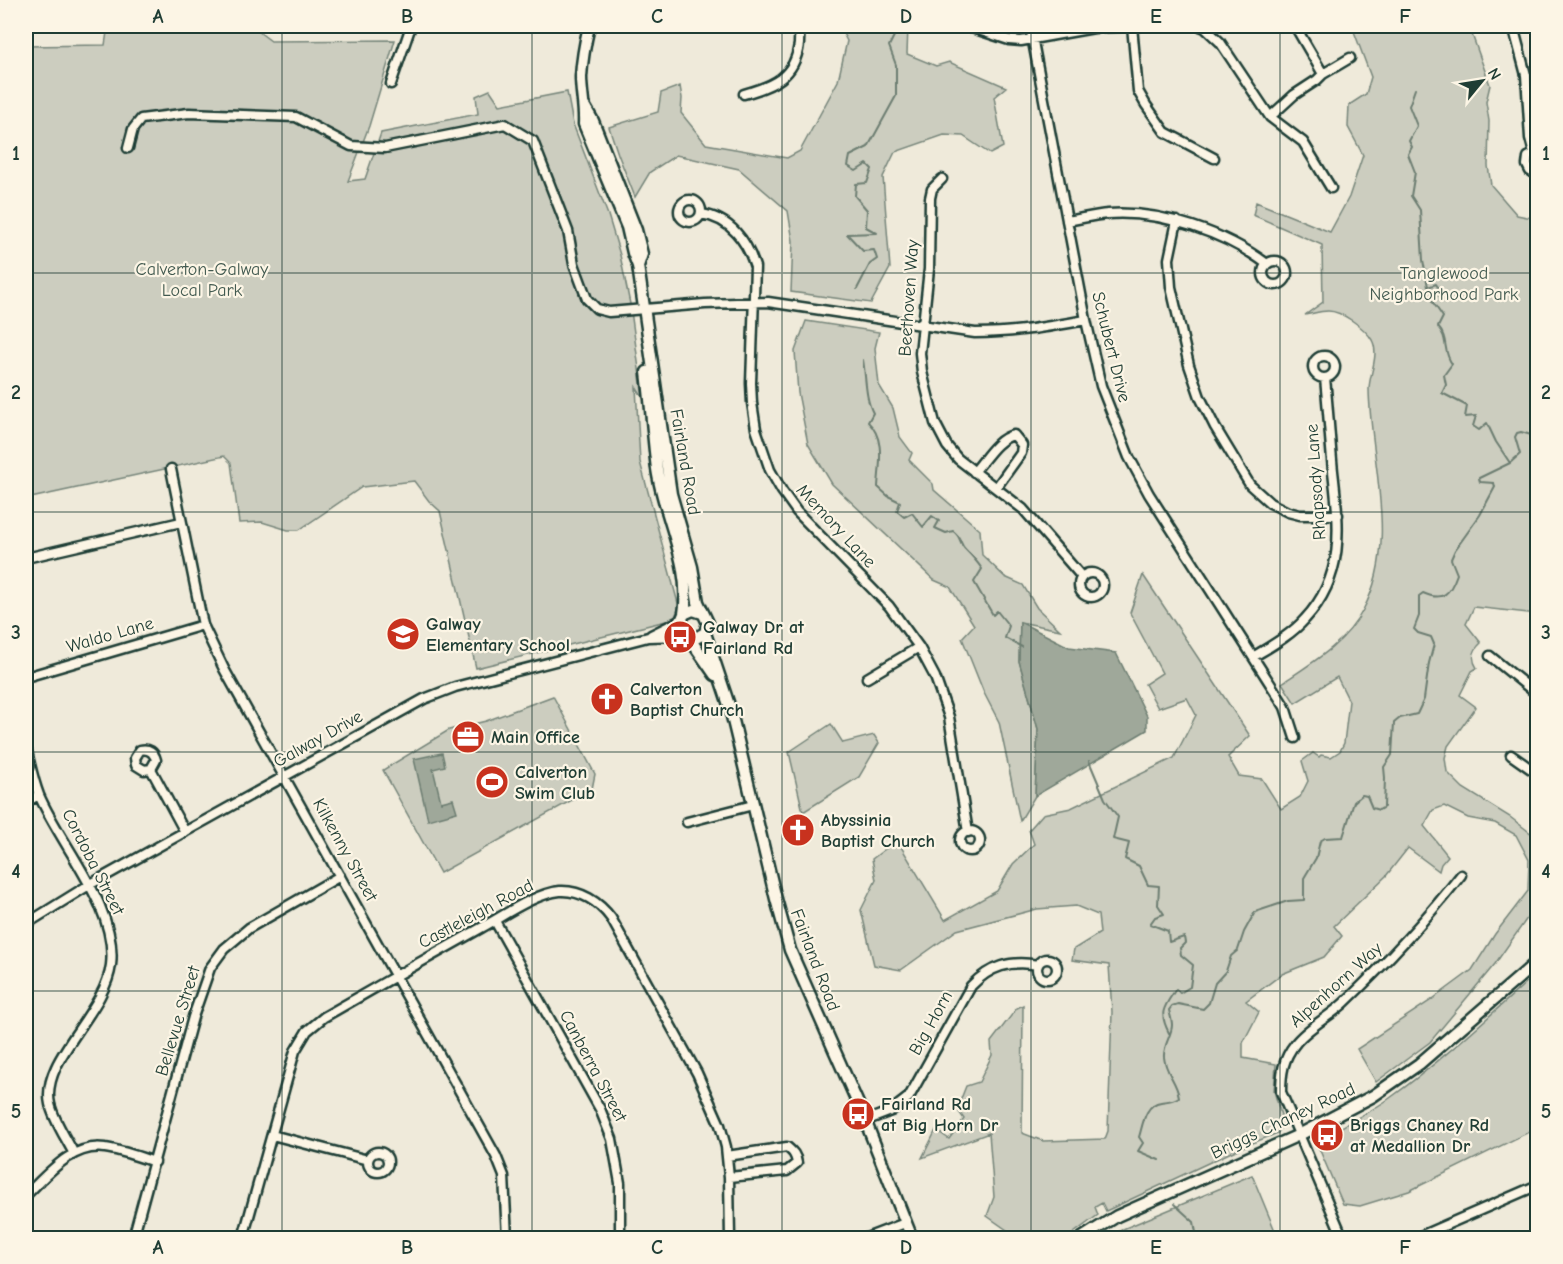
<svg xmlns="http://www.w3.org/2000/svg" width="1563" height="1264" font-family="'Comic Neue',sans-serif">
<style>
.green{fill:#cccdbf;stroke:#76857a;stroke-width:1.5}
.water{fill:#9fa89a;stroke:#6c7d71;stroke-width:1.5}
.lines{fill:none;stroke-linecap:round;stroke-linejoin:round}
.stream{stroke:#6c7d71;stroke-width:2}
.minor-casing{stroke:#1f3d34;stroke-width:13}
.major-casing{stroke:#1f3d34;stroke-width:15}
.minor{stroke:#fcf5e5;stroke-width:8}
.major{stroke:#fcf5e5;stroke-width:10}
.grid{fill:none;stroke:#1f3d34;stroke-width:1.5;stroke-opacity:0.55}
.labels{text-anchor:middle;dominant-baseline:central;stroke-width:4.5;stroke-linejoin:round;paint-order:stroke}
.park-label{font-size:18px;fill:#425a50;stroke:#fcf5e5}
.street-label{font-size:18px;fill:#1f3d34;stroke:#fcf5e5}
.poi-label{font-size:18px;font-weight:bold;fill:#1f3d34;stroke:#fcf5e5;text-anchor:start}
.neatline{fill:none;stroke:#1f3d34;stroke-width:2}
.grid-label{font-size:20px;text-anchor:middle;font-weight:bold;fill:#1f3d34}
</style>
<rect width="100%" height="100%" fill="#efeada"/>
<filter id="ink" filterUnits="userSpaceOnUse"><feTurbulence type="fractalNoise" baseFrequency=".0167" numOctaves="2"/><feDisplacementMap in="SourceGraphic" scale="12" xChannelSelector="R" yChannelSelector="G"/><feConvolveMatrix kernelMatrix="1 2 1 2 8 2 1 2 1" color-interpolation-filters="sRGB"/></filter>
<g filter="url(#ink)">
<path class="green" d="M 108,26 L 251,26 L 271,41 L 395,40 L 369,126 L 348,181 L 365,179 L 381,133 L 478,114 L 476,96 L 490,90 L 500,105 L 567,92 L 573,124 L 608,215 L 620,255 L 630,304 L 643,398 L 636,387 L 640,462 L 679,607 L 674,619 L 476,668 L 440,511 L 429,501 L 414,481 L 362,487 L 299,530 L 288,530 L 262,522 L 239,523 L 231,463 L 224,456 L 26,499 L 26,46 L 105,45 Z
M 839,26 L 908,26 L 907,54 L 936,66 L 949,62 L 1006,87 L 994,97 L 1003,147 L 990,154 L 963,136 L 944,135 L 895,152 L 883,177 L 890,268 L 871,303 L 791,292 L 793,241 L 788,211 L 739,169 L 676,155 L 650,172 L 635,197 L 618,154 L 609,127 L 658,112 L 661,93 L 680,86 L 682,98 L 681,113 L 706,144 L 787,158 L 800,151 L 838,81 L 847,41 Z
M 1352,26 L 1469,26 L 1490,85 L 1486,102 L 1489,121 L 1488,166 L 1491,185 L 1517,215 L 1537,219 L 1537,614 L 1474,607 L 1466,624 L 1481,643 C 1473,650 1471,659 1477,668 L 1472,671 L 1460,695 L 1476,707 L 1448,746 L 1445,758 L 1447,772 L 1463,788 L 1510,817 L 1537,838 L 1537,904 L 1495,964 L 1430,1042 L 1376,1082 L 1357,1049 L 1430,1001 L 1472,970 L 1495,934 L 1528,891 L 1529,860 L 1516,835 L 1495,823 L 1468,818 L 1444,806 L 1433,810 L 1424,826 L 1448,856 L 1441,864 L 1439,871 L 1408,848 L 1386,876 L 1334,926 L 1342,936 L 1324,957 L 1282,974 L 1246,1001 L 1259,1012 L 1243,1043 L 1243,1058 L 1276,1064 L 1274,1091 L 1283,1122 L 1278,1133 L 1240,1148 L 1106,1211 L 1102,1203 L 1095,1207 L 1098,1215 L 1067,1238 L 1015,1238 L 1014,1235 L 987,1216 L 994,1197 L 989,1133 L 922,1158 L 936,1130 L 949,1139 L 964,1119 L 957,1109 L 966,1086 L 979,1082 L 992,1055 L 991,1042 L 1017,1008 L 1023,1005 L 1022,1133 L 1043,1141 L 1105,1139 L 1108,1131 L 1112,1012 L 1109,965 L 1072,960 L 1074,949 L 1100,933 L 1098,915 L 1076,906 L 1037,909 L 957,930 L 901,970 L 874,965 L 861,910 L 876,880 L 872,859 L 897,840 L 945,920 L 997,891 L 1013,864 L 1034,844 L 1029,830 L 1043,814 L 1071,808 L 1174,758 L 1196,715 L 1187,698 L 1158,708 L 1145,684 L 1162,673 L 1130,613 L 1143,575 L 1250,736 L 1228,757 L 1239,776 L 1262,779 L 1281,809 L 1300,797 L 1308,781 L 1302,761 L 1313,753 L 1319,757 L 1321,755 L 1331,757 L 1340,751 L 1344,743 L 1349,701 L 1337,677 L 1295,703 L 1282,683 C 1312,663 1346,643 1363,610 C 1400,542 1370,461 1369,389 C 1369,375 1380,355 1372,340 C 1365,328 1342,311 1328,311 C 1320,311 1312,314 1305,315 L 1323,302 L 1322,245 L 1253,215 L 1256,202 L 1330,232 L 1349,197 L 1363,155 L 1348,127 L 1349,105 L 1366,94 L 1371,77 Z
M 806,321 L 879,332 L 875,348 L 879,385 L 893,408 L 900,437 L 912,453 L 909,460 L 933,484 L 934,490 L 980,530 L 982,555 L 1005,577 L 1023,585 L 1037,608 L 1060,630 L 1020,622 L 1019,661 L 1038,729 L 1035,796 L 1020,821 L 999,722 L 984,693 L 962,638 L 974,625 L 950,587 L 934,580 L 832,484 L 808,444 L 798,393 L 795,351 Z
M 553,696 L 595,774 L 592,789 L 440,873 L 383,770 L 449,730 L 486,721 Z
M 831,724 L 843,743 L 874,735 L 879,743 L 859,777 L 803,812 L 789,752 Z
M 1537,973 L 1537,1128 L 1409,1191 L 1360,1206 L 1343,1204 L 1318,1146 C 1338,1124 1366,1116 1390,1098 C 1442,1061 1489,1016 1537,973 Z
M 1252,1175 L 1278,1238 L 1109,1238 L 1123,1229 Z"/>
<path class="water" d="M 1020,622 L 1069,647 L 1116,653 L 1147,716 L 1147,730 L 1035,796 L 1038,729 L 1019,661 Z
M 442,753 L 445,766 L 433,769 L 441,802 L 453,799 L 457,812 L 428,820 L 414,759 Z"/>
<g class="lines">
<path class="stream" d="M 1415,89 L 1409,106 L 1417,126 L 1409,141 L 1412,147 L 1408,154 L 1415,172 L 1411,196 L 1420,210 L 1423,260 L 1428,287 L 1436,284 L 1441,292 L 1432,301 L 1443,317 L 1438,327 C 1449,339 1442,350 1452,364 L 1444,375 L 1446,385 L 1442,393 L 1467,406 L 1465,417 L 1476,416 L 1473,426 L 1479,430 L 1487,423 L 1496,442 L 1510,463
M 857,289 L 870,264 L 877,259 L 874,250 L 863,251 L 847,234 L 877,233 L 866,227 L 867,210 L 855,196 L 856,184 L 867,183 L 872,169 L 867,164 L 856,171 L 848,166 L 850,156 L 868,147 L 896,96 L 896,65 L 889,46 L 897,30 L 896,26
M 863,360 C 866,377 865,398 873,413 L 868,422 C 886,439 879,465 878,487 L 888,496 L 900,502 L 897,511 L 904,517 L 912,513 L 923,527 L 932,516 L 939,521 L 935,528 L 946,533 L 953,531 C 962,537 959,544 966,550 C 973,557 976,560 982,569 L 974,582 L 993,615 L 997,611 L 1009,626 L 1005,638 L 1022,647
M 1089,761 L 1105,799 L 1118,817 L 1113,839 L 1129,843 L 1125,859 L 1139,866 L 1148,885 L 1159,886 L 1158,905 L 1164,914 L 1155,917 L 1150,924 L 1168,931 L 1169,942 L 1184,937 L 1185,943 L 1180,948 L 1181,955 L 1193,965 L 1190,987 L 1180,993 L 1176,989 C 1164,1007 1158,1012 1169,1033
M 1159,1160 L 1138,1151 L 1143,1143 L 1139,1137 C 1143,1124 1145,1104 1161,1102 C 1168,1101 1173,1101 1179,1097 C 1177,1082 1165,1072 1164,1057 C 1163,1045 1172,1035 1172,1025 C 1172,1020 1170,1015 1169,1010 L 1172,1006 L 1178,1004 L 1203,1009 L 1209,1003 L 1215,983 L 1226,971 L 1231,956 L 1238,950 L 1244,932 L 1255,912 L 1288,901 L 1304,900 L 1304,878 L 1316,858 L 1320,841 L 1325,838 L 1343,837 L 1354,802 L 1362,795 L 1367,796 L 1372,808 L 1379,810 L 1384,807 L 1385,778 L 1384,767 L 1392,755 L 1394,723 L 1400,718 L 1417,714 L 1424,699 L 1429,663 L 1434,644 L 1431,637 L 1418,633 L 1414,629 L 1419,616 L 1419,596 L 1423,593 C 1443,602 1450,594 1457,574 L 1451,559 L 1455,550 L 1480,515 L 1495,487 L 1494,483 L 1480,482 L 1479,478 L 1510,463 L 1520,454 L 1515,437 L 1517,433 L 1521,432 L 1538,437
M 1174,1204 L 1194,1222 L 1197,1238"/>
<defs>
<path id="minor" d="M 966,26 L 1009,40 L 1021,41 L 1094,28 L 1139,26
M 1030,26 L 1086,320 L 1101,386 L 1129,457 L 1149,494 L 1285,707 L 1295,738
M 1132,26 L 1138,91 L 1146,105 L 1165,132 L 1214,158
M 1200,26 L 1205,28 L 1220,42 L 1270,117 L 1303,142 L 1331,188
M 1513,26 L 1526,75 L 1530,138 L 1534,153
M 1323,74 L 1350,58
M 391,84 L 411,26
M 744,94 C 773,86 795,77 799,44 C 799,38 800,32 798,26
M 1270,117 L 1294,95 L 1317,80 L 1323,74 L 1295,26
M 128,148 L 133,129 L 141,119 L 189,113 L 296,117 L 351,146 L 385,148 L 505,124 L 533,141 L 568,231 L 574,264 L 587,299 L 597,309 L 609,312 L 705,304 L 768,302 L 975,333 C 1013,333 1048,327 1086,320
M 1537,152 L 1528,157 L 1527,165 L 1530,171 L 1538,175
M 942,179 L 932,189 L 930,198 L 929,269 L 920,353 L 922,372 L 935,423 L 947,446 L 958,459 L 1023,509 L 1082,577
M679 211a11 11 0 1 1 22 0a11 11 0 1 1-22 0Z
M 701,214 C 730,218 747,241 755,267 L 751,383 L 752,403 L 756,429 L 770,470 L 782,491 L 797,512 L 889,606 L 919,647 L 935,677 L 949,717 L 968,832
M 1067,221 C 1080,219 1094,215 1108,214 C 1160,210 1226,233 1267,264
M 1177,221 L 1169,259 L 1171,287 L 1189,365 L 1200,397 L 1215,427 L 1250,485 L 1270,503 L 1288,512 L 1300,515 L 1338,515
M1263 273a12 12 0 1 1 24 0a12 12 0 1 1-24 0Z
M1313 367a11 11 0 1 1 22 0a11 11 0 1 1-22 0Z
M 171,469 L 203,625 L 224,669 L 496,1156 L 504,1176 L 507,1238
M 974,472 C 985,460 997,438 1014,435 L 1022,445 L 1021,453 L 996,488
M 26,558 L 181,522
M1079 585a12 12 0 1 1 24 0a12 12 0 1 1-24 0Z
M 651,635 L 679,621
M 1490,656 L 1538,695
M 1253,657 C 1271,646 1291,635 1305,619 C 1346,575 1339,525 1333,471 C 1330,440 1328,409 1325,378
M 26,677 L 203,625
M 867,678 L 919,647
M 26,747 C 30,763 33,780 39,795 C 61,846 118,908 111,965 C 105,1013 40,1060 50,1104 C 54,1121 66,1138 74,1154
M 1511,755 L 1538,774
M 151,769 L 144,770 L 136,765 L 135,758 L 140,750 C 149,748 154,752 156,760 L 151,769 L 185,832
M 26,802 L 39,795
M 687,822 L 753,805
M960 841a10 10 0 1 1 20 0a10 10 0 1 1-20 0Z
M 495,921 L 600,1109 L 612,1139 L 620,1183 L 620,1238
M 26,924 L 89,885 L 424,699 L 455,687 L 648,637 L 684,636
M1037 969a10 10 0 1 1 20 0a10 10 0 1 1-20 0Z
M 865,1121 L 891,1111 L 909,1097 L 971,986 C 990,966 1010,960 1038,965
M 272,1135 L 368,1160
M368 1162a10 10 0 1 1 20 0a10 10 0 1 1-20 0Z
M 727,1156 L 787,1147 C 793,1152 796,1155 797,1163 L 787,1171 L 729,1177
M 26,1195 C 47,1175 72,1143 105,1148 C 121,1150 139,1157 155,1162
M 135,1233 L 150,1238
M 133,1238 L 193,1017 L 210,968 L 224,949 L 249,928 L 340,876
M 243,1238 L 295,1051 L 307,1031 L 324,1017 C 376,987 429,957 481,928 C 503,916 536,893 560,891 C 581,890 599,902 611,918 L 697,1073 L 720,1125 L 726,1147 L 729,1177 L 730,1238
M 866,1238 L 905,1223
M 1343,1238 L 1281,1092 C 1281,1074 1283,1059 1295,1044 C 1307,1028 1329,1017 1344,1003 C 1386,963 1425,921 1461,875
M 1416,1238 L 1538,1185"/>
<path id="major" d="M 589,26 C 585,43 582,59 581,77 C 581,93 585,108 584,124 L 627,227 L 633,253 L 638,266 L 671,494 L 692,567 L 698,602 L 708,623 L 705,633 L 694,639 L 684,636 L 679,626 L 684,614 L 693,610 L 702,613
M 585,107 L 593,121 L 636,230 L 642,254 L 638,266
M 647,372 C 651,404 653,437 657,469 C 664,518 692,564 684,614
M 705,633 L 730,708 L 776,899 L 790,950 L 863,1115 L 912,1238
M 690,639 L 715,675
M 1082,1238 L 1117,1216 L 1299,1135 L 1373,1096 L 1419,1064 L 1538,961"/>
</defs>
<use href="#minor" class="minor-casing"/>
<use href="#major" class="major-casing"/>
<use href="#minor" class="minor"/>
<use href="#major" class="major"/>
</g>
</g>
<path class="grid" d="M 282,26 L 282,1238M 532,26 L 532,1238M 782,26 L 782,1238M 1031,26 L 1031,1238M 1280,26 L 1280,1238M 26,273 L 1538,273M 26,512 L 1538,512M 26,752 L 1538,752M 26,991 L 1538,991"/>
<defs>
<symbol id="school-disc" viewBox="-11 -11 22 22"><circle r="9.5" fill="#c8321e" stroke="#fcf5e5"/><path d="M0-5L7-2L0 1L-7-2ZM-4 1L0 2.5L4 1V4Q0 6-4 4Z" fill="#fff"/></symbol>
<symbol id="bus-disc" viewBox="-11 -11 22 22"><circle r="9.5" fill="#c8321e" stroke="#fcf5e5"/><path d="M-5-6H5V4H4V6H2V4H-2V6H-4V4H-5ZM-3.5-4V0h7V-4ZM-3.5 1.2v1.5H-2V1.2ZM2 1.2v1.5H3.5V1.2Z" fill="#fff"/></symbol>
<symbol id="church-disc" viewBox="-11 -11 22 22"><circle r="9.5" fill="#c8321e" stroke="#fcf5e5"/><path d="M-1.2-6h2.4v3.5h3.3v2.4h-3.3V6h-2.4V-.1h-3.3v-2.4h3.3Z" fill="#fff"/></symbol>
<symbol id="office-disc" viewBox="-11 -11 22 22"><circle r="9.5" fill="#c8321e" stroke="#fcf5e5"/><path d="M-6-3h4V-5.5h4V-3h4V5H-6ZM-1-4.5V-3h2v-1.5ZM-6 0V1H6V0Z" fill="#fff"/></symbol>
<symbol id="stadium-disc" viewBox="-11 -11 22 22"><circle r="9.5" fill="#c8321e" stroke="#fcf5e5"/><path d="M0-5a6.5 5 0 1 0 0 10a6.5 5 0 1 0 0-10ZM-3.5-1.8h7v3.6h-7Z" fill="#fff"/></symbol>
</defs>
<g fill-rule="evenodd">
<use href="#school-disc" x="384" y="615" width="38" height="38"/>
<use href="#bus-disc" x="661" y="618" width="38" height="38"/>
<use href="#church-disc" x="588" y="680" width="38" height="38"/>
<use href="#office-disc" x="449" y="718" width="38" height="38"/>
<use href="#stadium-disc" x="473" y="763" width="38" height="38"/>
<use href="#church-disc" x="779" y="811" width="38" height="38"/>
<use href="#bus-disc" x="839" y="1095" width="38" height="38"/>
<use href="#bus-disc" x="1308" y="1116" width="38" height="38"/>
</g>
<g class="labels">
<g class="park-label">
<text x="202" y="269">Calverton-Galway<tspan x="202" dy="21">Local Park</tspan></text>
<text x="1444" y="273">Tanglewood<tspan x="1444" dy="21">Neighborhood Park</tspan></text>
</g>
<g class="street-label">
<text transform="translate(909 298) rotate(-86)">Beethoven Way</text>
<text transform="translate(1111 347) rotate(76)">Schubert Drive</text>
<text transform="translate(685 462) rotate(80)">Fairland Road</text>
<text transform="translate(1316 482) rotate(-94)">Rhapsody Lane</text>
<text transform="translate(836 526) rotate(47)">Memory Lane</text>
<text transform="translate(110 635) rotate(-16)">Waldo Lane</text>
<text transform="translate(318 739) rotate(-29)">Galway Drive</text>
<text transform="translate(345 850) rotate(61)">Kilkenny Street</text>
<text transform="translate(93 862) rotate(63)">Cordoba Street</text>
<text transform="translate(476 914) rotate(-28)">Castleleigh Road</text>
<text transform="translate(815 960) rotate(69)">Fairland Road</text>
<text transform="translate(1336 985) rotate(-42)">Alpenhorn Way</text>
<text transform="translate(178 1021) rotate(-73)">Bellevue Street</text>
<text transform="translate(931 1023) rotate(-61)">Big Horn</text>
<text transform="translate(593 1066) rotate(62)">Canberra Street</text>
<text transform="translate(1283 1121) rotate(-25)">Briggs Chaney Road</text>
</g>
<g class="poi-label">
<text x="426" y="624">Galway<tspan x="426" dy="21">Elementary School</tspan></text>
<text x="703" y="627">Galway Dr at<tspan x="703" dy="21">Fairland Rd</tspan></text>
<text x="630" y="689">Calverton<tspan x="630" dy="21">Baptist Church</tspan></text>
<text x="491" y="737">Main Office</text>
<text x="515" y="772">Calverton<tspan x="515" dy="21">Swim Club</tspan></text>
<text x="821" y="820">Abyssinia<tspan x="821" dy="21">Baptist Church</tspan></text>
<text x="881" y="1104">Fairland Rd<tspan x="881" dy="21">at Big Horn Dr</tspan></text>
<text x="1350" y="1125">Briggs Chaney Rd<tspan x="1350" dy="21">at Medallion Dr</tspan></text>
</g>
</g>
<rect width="1563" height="1264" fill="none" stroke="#fcf5e5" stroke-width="66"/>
<g transform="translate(1482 81) rotate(60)" stroke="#fcf5e5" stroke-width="4.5" paint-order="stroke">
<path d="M0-4.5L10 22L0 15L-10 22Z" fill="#1f3d34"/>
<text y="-9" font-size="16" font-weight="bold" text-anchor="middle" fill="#1f3d34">N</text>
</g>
<rect x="33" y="33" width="1497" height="1198" class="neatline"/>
<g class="grid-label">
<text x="158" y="23">A</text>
<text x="407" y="23">B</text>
<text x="657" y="23">C</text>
<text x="906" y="23">D</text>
<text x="1156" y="23">E</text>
<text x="1405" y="23">F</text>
<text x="16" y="160">1</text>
<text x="1546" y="160">1</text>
<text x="16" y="399">2</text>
<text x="1546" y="399">2</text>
<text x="16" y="639">3</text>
<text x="1546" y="639">3</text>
<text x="16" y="878">4</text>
<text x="1546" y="878">4</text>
<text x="16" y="1118">5</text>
<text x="1546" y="1118">5</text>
<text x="158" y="1254">A</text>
<text x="407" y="1254">B</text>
<text x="657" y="1254">C</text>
<text x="906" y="1254">D</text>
<text x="1156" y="1254">E</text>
<text x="1405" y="1254">F</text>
</g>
</svg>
